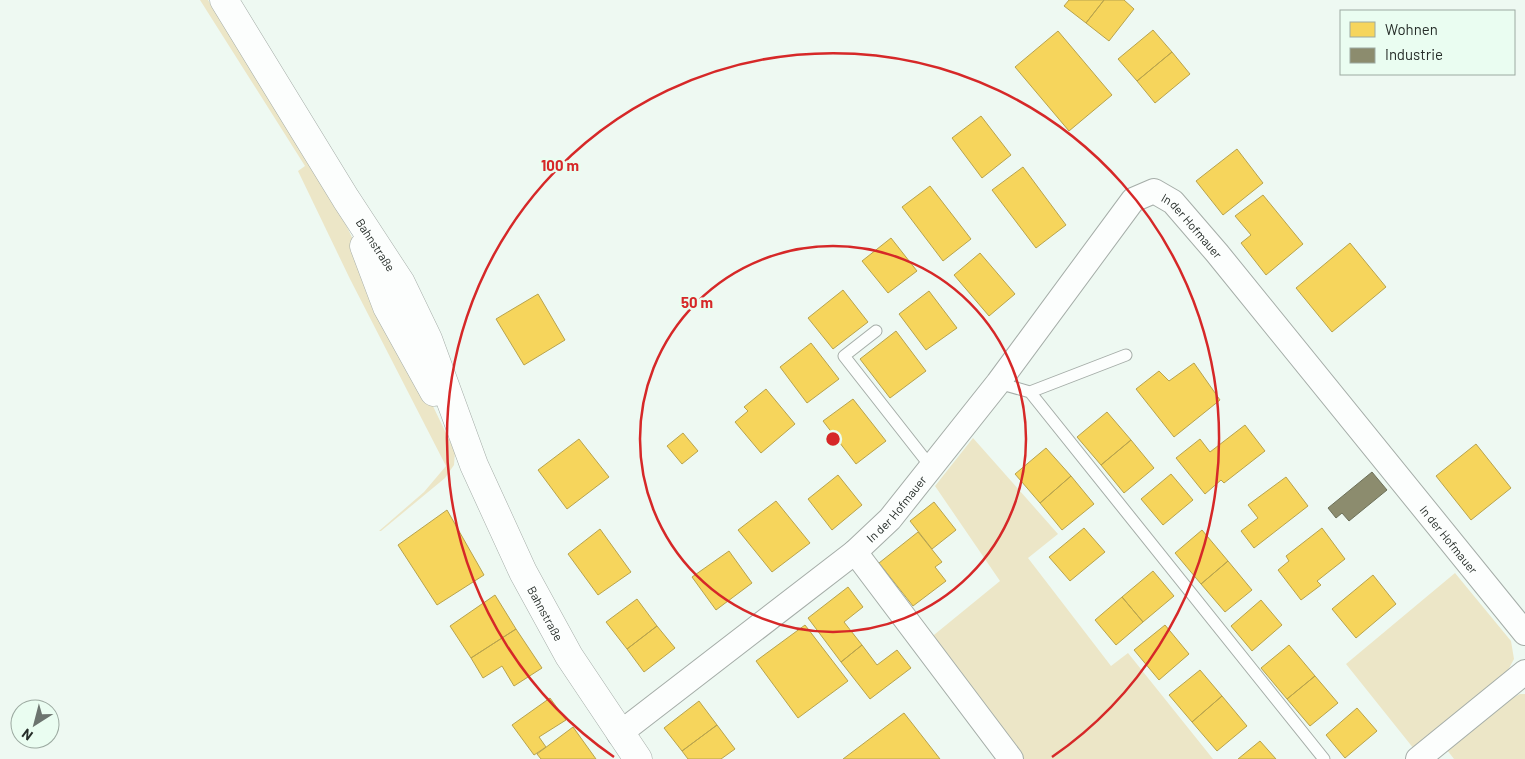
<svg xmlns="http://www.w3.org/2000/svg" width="1525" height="759" font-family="Barlow,sans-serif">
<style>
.green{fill:#ece6c7}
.homes{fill:#f6d55c;stroke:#b8a34d}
.industry{fill:#8c8c6e;stroke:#6d7059}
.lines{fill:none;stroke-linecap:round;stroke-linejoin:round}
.lane-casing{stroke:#a5ada8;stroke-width:13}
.street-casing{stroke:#a5ada8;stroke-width:26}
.secondary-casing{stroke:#a5ada8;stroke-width:29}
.lane{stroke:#fcfefd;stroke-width:11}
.street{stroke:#fcfefd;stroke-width:24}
.secondary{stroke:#fcfefd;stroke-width:28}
.ring{fill:none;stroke:#d62828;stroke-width:2.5}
.labels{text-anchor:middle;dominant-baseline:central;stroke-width:5;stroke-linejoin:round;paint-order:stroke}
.street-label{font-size:12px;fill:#262d29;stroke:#eafdf1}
.centre{fill:#d62828;stroke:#eafdf1;stroke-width:2.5}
.ring-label{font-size:15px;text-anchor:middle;font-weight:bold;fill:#d62828;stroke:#eafdf1;stroke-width:5;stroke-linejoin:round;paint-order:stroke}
</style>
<rect width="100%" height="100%" fill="#eef9f2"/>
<path class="green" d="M 200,0 L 208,0 L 336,204 L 455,452 L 454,465 L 445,478 L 381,531 L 379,531 L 424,492 L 446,466 L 350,279 L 298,171 L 305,166 Z
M 973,438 L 1058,534 L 1028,558 L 1111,666 L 1128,653 L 1213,759 L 1023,759 L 929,639 L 1000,581 L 935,486 Z
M 1455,573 L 1511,641 L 1514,659 L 1507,672 L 1414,749 L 1346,664 Z
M 1520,694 L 1525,694 L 1525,759 L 1454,759 L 1447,750 L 1495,707 Z"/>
<path class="homes" d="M 1069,0 L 1104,0 L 1086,23 L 1064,6 Z
M 1104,0 L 1124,0 L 1134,9 L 1109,41 L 1086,23 Z
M 1153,30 L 1172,52 L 1137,81 L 1118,59 Z
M 1058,31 L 1112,95 L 1069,131 L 1015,67 Z
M 1172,52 L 1190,74 L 1155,103 L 1137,81 Z
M 981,116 L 1011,155 L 982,178 L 952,138 Z
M 1237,149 L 1263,183 L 1223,215 L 1196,181 Z
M 1023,167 L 1066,225 L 1036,248 L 992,190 Z
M 930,186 L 971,239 L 943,261 L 902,207 Z
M 1263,195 L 1303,244 L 1266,275 L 1241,243 L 1251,235 L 1235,216 Z
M 891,238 L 917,271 L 888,293 L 862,261 Z
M 1350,243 L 1386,287 L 1332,332 L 1296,288 Z
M 980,253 L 1015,294 L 989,316 L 954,275 Z
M 843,290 L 868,322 L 833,349 L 808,318 Z
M 929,291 L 957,328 L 926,350 L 899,314 Z
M 538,294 L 565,340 L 524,365 L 496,319 Z
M 896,331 L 926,371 L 890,398 L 860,359 Z
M 811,343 L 839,379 L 807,403 L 780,367 Z
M 1194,363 L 1220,400 L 1174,437 L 1136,389 L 1159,371 L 1169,381 Z
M 766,389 L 795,424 L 761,453 L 735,422 L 748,411 L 744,407 Z
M 853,399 L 886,441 L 856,464 L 823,421 Z
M 1107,412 L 1131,440 L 1101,465 L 1077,437 Z
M 1245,425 L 1265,451 L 1224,483 L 1221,480 L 1205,494 L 1176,458 L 1200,439 L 1210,452 Z
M 683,433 L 698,451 L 682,464 L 667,446 Z
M 579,439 L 609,477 L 567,509 L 538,470 Z
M 1131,440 L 1154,468 L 1124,493 L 1101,465 Z
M 1476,444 L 1511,488 L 1471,520 L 1436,476 Z
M 1046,448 L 1071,476 L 1040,503 L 1015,474 Z
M 1171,474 L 1193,500 L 1163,525 L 1141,499 Z
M 838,475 L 862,505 L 832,530 L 808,499 Z
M 1071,476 L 1094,504 L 1062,530 L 1040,503 Z
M 1286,477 L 1308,506 L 1254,548 L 1241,531 L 1258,518 L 1248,505 Z
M 776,501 L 810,543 L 772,572 L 738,530 Z
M 934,502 L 956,530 L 932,549 L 910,521 Z
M 447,510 L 484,575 L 437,605 L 398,545 Z
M 1084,528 L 1105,552 L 1070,581 L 1049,557 Z
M 1322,528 L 1345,559 L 1317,581 L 1321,585 L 1301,600 L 1278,570 L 1289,561 L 1286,556 Z
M 600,529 L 631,572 L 598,595 L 568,554 Z
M 1202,530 L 1228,561 L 1201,584 L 1175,553 Z
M 918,532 L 942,562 L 935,567 L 946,581 L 913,606 L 879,563 Z
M 729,551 L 752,583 L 716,610 L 692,577 Z
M 1228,561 L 1252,590 L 1225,612 L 1201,584 Z
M 1153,571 L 1174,596 L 1143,622 L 1122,597 Z
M 1373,575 L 1396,604 L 1356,638 L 1332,609 Z
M 848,587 L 863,607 L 844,622 L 862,645 L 841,662 L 808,618 Z
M 495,595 L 516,629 L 471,658 L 450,626 Z
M 1122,597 L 1143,622 L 1116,645 L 1095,620 Z
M 637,599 L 657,626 L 627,649 L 606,622 Z
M 1261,600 L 1282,625 L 1252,651 L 1231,626 Z
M 805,625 L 848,681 L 798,718 L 756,661 Z
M 1165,625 L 1189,654 L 1159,680 L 1134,650 Z
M 657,626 L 675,648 L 644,672 L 627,649 Z
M 516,629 L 542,668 L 514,686 L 502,666 L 483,678 L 471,658 Z
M 862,645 L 877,665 L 897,650 L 911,668 L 870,699 L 841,662 Z
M 1289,645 L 1315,676 L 1287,699 L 1261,668 Z
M 1200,670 L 1222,696 L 1192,722 L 1169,695 Z
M 1315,676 L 1338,703 L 1310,726 L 1287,699 Z
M 1222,696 L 1247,726 L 1217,751 L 1192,722 Z
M 550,698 L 566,720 L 539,737 L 546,747 L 534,755 L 512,725 Z
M 699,701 L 717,725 L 682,751 L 664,728 Z
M 1357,708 L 1377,731 L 1345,758 L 1326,735 Z
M 904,713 L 940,759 L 843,759 Z
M 717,725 L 735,749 L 721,759 L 688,759 L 682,751 Z
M 573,727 L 596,759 L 541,759 L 537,754 Z
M 1260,741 L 1276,759 L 1238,759 Z"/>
<path class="industry" d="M 1372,472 L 1387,490 L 1349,521 L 1342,513 L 1336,518 L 1328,508 Z"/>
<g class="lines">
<defs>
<path id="lane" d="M 876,331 L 844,356 L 931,467
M 998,383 L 1030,392 L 1126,355
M 1030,392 L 1324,759"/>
<g id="street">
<path d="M 855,552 L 1011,759"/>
<path id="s1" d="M 619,734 L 855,552 L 890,519 L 998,383 L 1133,200 L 1154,191 L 1173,202 L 1217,253 L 1525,633"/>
<path d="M 1418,759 L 1525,672"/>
</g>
<g id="secondary">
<path id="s2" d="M 224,0 L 346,199 L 401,283 L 428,339 L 474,465 L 523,572 L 569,656 L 638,759"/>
<path d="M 364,246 L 387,307 L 434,392"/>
</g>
</defs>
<use href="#lane" class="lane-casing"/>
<use href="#street" class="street-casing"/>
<use href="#secondary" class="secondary-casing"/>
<use href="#lane" class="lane"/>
<use href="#street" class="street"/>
<use href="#secondary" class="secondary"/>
</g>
<g class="ring">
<circle cx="833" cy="439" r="193"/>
<path d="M614 757A386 386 0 1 1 1052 757"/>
</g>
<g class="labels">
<g class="street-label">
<text stroke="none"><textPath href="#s1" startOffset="822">In der Hofmauer</textPath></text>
<text stroke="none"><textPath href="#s2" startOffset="288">Bahnstraße</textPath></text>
<text stroke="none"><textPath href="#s1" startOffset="358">In der Hofmauer</textPath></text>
<text stroke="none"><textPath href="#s1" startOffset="1228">In der Hofmauer</textPath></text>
<text stroke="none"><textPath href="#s2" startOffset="695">Bahnstraße</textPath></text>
</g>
</g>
<circle cx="833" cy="439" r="8" class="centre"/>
<g class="ring-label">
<text x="560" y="171">100 m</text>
<text x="697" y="308">50 m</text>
</g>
<rect x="1340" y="10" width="175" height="65" fill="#eafdf1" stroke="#9caaa1"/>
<rect x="1350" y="22" width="25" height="15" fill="#f6d55c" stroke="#9caaa1"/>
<text x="1385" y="35" font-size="15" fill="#262d29">Wohnen</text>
<rect x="1350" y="48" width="25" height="15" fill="#8c8c6e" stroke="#9caaa1"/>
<text x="1385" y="60" font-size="15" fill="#262d29">Industrie</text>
<g transform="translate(35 724) rotate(216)"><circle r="24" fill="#eafdf1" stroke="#9caaa1"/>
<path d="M0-4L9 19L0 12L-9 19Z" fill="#6c746f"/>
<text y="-8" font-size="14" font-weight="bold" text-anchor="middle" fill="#262d29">N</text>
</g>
</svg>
